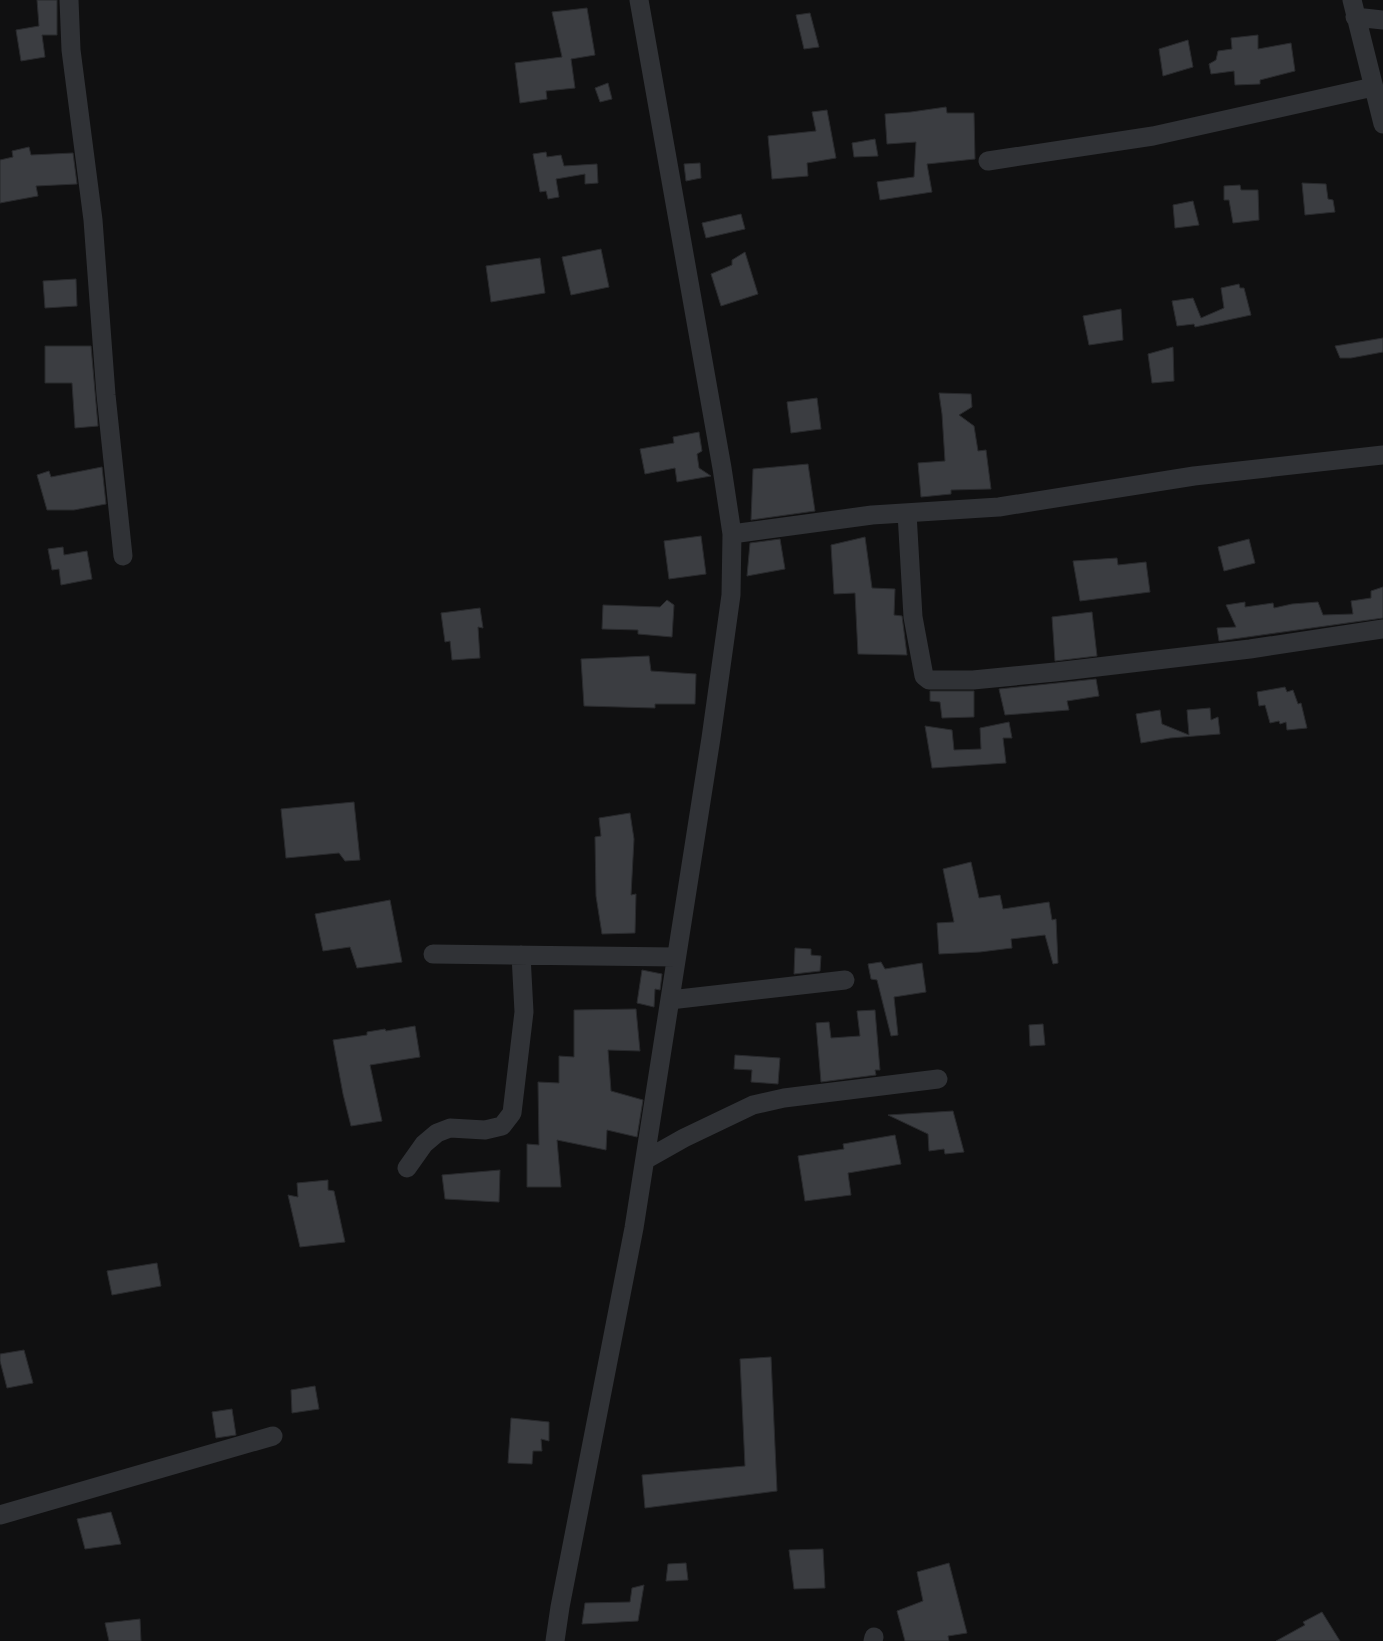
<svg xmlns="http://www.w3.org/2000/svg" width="1383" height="1641" font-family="'Nunito Sans',sans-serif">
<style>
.building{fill:#3b3d41;stroke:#292a2d}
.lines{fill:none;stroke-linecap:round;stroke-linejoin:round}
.street{stroke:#303236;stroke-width:19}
</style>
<rect width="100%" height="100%" fill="#101011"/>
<path class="building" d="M 37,0 L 57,0 L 57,35 L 42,35 L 45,57 L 21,61 L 16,30 L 39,26 Z
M 587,8 L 595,55 L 571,59 L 575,88 L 546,91 L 547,99 L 520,103 L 515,63 L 562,57 L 552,12 Z
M 810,13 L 819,47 L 804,49 L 796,15 Z
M 1258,35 L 1258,49 L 1291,43 L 1295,71 L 1260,80 L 1260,84 L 1235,85 L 1234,71 L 1211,74 L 1209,64 L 1216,60 L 1218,51 L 1232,49 L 1231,38 Z
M 1188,40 L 1193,67 L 1163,76 L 1159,49 Z
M 608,83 L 612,99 L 600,102 L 595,88 Z
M 946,107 L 947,113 L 974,113 L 975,159 L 927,164 L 932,192 L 880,200 L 877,182 L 914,177 L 916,142 L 887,144 L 885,114 L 911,112 Z
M 827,110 L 836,158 L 807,163 L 808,176 L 772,179 L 768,136 L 816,131 L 812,112 Z
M 875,139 L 878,156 L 854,157 L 852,143 Z
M 29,147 L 31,155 L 73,153 L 77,184 L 36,186 L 38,196 L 0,203 L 0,160 L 13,157 L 12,151 Z
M 546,152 L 547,157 L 561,155 L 564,166 L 597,164 L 598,183 L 585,184 L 585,174 L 556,179 L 559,197 L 548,199 L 546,191 L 540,192 L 533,154 Z
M 700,163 L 701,178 L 686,181 L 684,164 Z
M 1302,183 L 1326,184 L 1328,199 L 1333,200 L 1335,212 L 1305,215 Z
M 1240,185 L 1241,190 L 1258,190 L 1259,220 L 1233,223 L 1229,200 L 1224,200 L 1224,186 Z
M 1193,201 L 1199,225 L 1175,228 L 1173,205 Z
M 741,214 L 745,229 L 706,238 L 702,223 Z
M 601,249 L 609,287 L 571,295 L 562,257 Z
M 745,252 L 758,294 L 721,306 L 711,274 L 732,265 L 732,260 Z
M 540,258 L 545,293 L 491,302 L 486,266 Z
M 76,279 L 77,306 L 45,308 L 43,281 Z
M 1239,284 L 1240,288 L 1244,288 L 1251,315 L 1195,327 L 1194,324 L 1177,326 L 1172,301 L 1193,298 L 1201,318 L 1224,308 L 1221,288 Z
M 1121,309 L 1123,340 L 1089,345 L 1083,316 Z
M 1383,338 L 1383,352 L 1351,358 L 1340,358 L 1335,346 Z
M 45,346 L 91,346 L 98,426 L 75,428 L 72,383 L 45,383 Z
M 1173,347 L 1174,381 L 1152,383 L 1148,354 Z
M 939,393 L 971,394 L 972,407 L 959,415 L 974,426 L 978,451 L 986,450 L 991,489 L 951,490 L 951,494 L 921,497 L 918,463 L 945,461 L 942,414 Z
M 817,398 L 821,429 L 791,433 L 787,402 Z
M 699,432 L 702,451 L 697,454 L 699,468 L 711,476 L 677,482 L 675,468 L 645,474 L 640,449 L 674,443 L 673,437 Z
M 808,464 L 815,511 L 751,520 L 753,469 Z
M 102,467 L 106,504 L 74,510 L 47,510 L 37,475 L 49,471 L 51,477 Z
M 701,536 L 706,574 L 669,579 L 664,541 Z
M 865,537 L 872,588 L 895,589 L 894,615 L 902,616 L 907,655 L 858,654 L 855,593 L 834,594 L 831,545 Z
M 780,539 L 785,569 L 747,576 L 750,543 Z
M 1249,539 L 1255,563 L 1224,571 L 1218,547 Z
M 63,547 L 64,555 L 87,551 L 92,579 L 61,585 L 59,569 L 52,570 L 48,549 Z
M 1117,558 L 1118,565 L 1146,562 L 1150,592 L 1080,601 L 1073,561 Z
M 1383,587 L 1383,618 L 1219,641 L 1217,628 L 1236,627 L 1226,605 L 1245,602 L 1245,607 L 1273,603 L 1274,608 L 1292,604 L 1318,602 L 1323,615 L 1353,614 L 1351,601 L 1371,598 L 1371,591 Z
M 667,600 L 674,605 L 672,637 L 638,634 L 638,630 L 602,629 L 603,605 L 660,607 Z
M 480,608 L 483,628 L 478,627 L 480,658 L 452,660 L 450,641 L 445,642 L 441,613 Z
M 1092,612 L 1097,656 L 1055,661 L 1052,617 Z
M 649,656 L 651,671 L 696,674 L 695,704 L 655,704 L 655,708 L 584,706 L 581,659 Z
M 1096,679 L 1099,696 L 1067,701 L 1069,710 L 1005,715 L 999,689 Z
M 1285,687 L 1287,692 L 1293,690 L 1298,704 L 1301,703 L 1307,728 L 1287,730 L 1286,722 L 1280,724 L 1279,721 L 1270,723 L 1265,705 L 1259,706 L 1257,692 Z
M 930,691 L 974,691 L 974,717 L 942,718 L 940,702 L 930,701 Z
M 1210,708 L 1211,720 L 1218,717 L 1220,734 L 1170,738 L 1141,743 L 1136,714 L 1160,710 L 1162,724 L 1189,735 L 1187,710 Z
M 1009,722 L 1012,738 L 1003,738 L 1006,763 L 932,768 L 925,726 L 952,730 L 954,750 L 981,749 L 980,728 Z
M 354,802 L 360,860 L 345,861 L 339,853 L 286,858 L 281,809 Z
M 630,813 L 634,839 L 631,895 L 636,894 L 635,933 L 602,934 L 596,896 L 595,837 L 601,836 L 599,818 Z
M 971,862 L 979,898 L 1000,895 L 1003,909 L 1049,902 L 1052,920 L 1056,919 L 1058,963 L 1053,964 L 1045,935 L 1011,939 L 1012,948 L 980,952 L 939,954 L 937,923 L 954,922 L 943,869 Z
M 390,900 L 402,962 L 357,968 L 350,947 L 323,951 L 315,914 Z
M 795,948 L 811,949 L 811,955 L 821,956 L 820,971 L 794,974 Z
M 881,962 L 885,969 L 922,963 L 926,992 L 894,997 L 898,1035 L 891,1036 L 877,980 L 871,979 L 868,964 Z
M 642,970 L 662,974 L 660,990 L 655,989 L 654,1007 L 637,1003 Z
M 636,1009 L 640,1051 L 608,1050 L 611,1091 L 643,1100 L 637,1137 L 607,1130 L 606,1150 L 557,1140 L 561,1187 L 527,1187 L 527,1144 L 539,1145 L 538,1082 L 559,1083 L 559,1056 L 574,1057 L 574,1010 Z
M 875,1010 L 880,1070 L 875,1070 L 876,1075 L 821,1082 L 816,1023 L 829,1022 L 831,1038 L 860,1036 L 857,1011 Z
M 1043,1024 L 1045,1045 L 1030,1046 L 1029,1025 Z
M 415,1026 L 420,1057 L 370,1065 L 382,1121 L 351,1126 L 343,1094 L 333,1040 L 367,1035 L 367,1032 L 385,1029 L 386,1031 Z
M 735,1055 L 780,1058 L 778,1084 L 751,1082 L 752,1070 L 734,1069 Z
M 953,1111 L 964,1152 L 945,1154 L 944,1149 L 929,1151 L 928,1134 L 888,1115 Z
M 895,1135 L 901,1164 L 848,1173 L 851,1195 L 805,1201 L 798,1156 L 844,1149 L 843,1144 Z
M 500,1170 L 499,1202 L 445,1199 L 442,1175 Z
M 328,1180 L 328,1190 L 334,1191 L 345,1242 L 300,1247 L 288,1195 L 298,1197 L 297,1183 Z
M 157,1263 L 161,1286 L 112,1295 L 107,1271 Z
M 24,1350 L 33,1383 L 7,1388 L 0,1361 L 0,1354 Z
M 771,1357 L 777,1491 L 645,1508 L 642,1475 L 745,1466 L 740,1359 Z
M 315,1386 L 319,1409 L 292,1413 L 291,1390 Z
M 232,1409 L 236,1435 L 216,1438 L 212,1412 Z
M 511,1418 L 549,1422 L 549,1441 L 541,1439 L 542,1451 L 533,1451 L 532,1464 L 508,1463 Z
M 111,1512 L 121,1544 L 85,1549 L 77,1519 Z
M 823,1549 L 825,1588 L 794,1589 L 789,1550 Z
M 686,1563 L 688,1580 L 666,1581 L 668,1564 Z
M 949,1563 L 967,1633 L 948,1636 L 949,1641 L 905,1641 L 897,1611 L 923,1601 L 917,1572 Z
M 644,1585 L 638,1621 L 582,1624 L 585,1603 L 630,1602 L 632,1588 Z
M 1322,1612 L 1340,1641 L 1276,1641 L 1305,1625 L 1303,1622 Z
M 140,1619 L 141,1641 L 109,1641 L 105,1623 Z"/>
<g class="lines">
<path class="street" d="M 69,0 L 71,50 L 93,220 L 106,395 L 123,556
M 1352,0 L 1383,124
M 1355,17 L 1383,20
M 988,161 L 1153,136 L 1373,87
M 907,513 L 913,617 L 924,676 L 929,680 L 973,680 L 1055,672 L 1250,649 L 1383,629
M 732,534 L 872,515 L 999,507 L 1194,476 L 1383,455
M 433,954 L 676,957
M 670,1000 L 845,980
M 645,1160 L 684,1138 L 753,1105 L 784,1098 L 938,1079
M 407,1168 L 424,1144 L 437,1133 L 450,1128 L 485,1130 L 502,1126 L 512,1113 L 524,1012 L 521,955
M 0,1515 L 273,1436
M 555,1641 L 560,1607 L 634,1228 L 711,738 L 731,595 L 732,534 L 722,468 L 639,0
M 873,1641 L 874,1637"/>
</g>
</svg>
